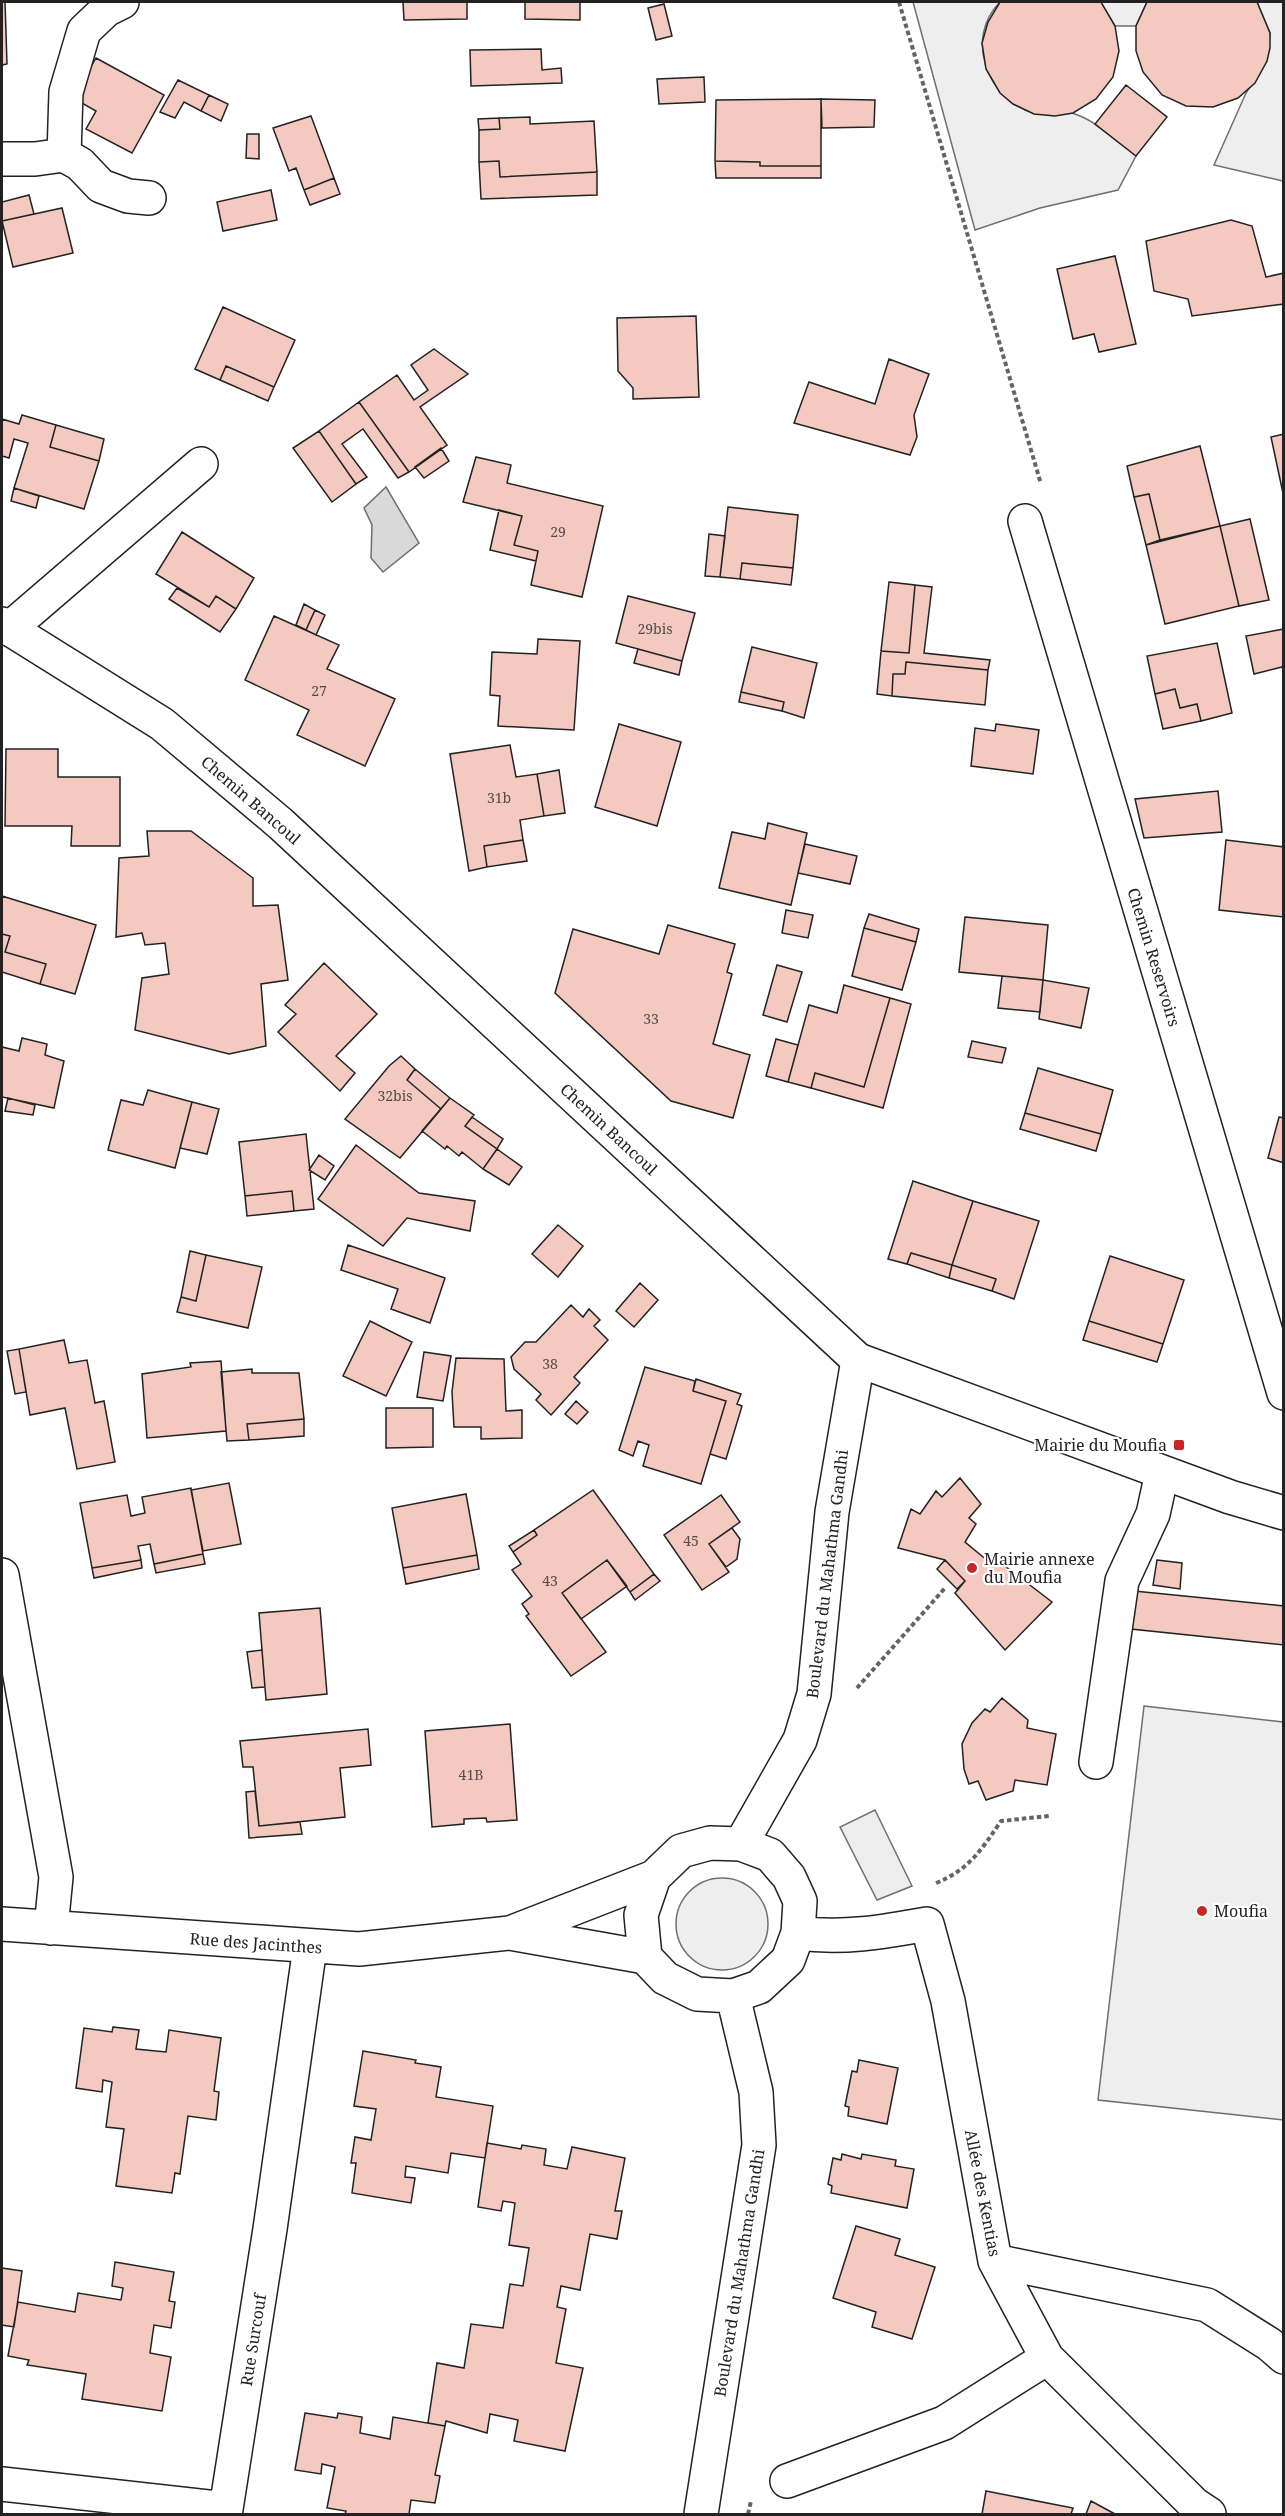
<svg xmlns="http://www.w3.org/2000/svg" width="1285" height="2516" font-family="'Noto Serif',serif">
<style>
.green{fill:#eee;stroke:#6f6f6f;stroke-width:1.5}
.parking{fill:#ededed;stroke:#6f6f6f;stroke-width:1.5}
.water{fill:#d9d9d9;stroke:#6f6f6f;stroke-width:1.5}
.building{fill:#f3c9c0;stroke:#222;stroke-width:1.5}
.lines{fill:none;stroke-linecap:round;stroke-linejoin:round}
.minor-casing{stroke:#222;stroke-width:36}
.major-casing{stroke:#222;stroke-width:36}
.path{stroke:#646464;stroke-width:4;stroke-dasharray:4.5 3;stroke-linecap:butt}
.minor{stroke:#fff;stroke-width:33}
.major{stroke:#fff;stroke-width:33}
.poi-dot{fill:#c62828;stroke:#fff;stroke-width:2}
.labels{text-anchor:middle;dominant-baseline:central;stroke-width:4.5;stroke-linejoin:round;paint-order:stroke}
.number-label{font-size:14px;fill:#564c4a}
.street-label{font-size:16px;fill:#222;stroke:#fff}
.poi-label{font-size:16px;fill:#222;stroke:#fff;text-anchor:start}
</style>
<rect width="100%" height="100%" fill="#fff"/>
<path class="green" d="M 913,2 L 1000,2 C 964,38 987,100 1034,113 C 1047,117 1063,109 1075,114 C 1098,122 1117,141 1136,156 L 1118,190 L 1040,208 L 975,230 Z
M 1100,2 L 1147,2 L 1136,26 L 1115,26 Z
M 1257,2 L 1283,2 L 1283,181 L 1214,165 L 1246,93 L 1267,61 L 1270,33 Z
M 1144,1706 L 1283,1722 L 1283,2120 L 1098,2100 Z
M676 1924a46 46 0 1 1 92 0a46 46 0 1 1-92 0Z"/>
<path class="parking" d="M 875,1810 L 912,1886 L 877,1900 L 840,1827 Z"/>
<path class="water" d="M 386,487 L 419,543 L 383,572 L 371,558 L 372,525 L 364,508 Z"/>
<path class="building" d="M 2,2 L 5,2 L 7,64 L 2,65 Z
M 403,2 L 467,2 L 467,19 L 404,20 Z
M 525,2 L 580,2 L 580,20 L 525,19 Z
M 1000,2 L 1101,2 L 1115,26 L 1119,51 L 1113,77 L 1096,99 L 1073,113 L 1055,116 L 1034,114 L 1013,104 L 1000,93 L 986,69 L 982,43 L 988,22 Z
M 1147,2 L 1257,2 L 1270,33 L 1270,48 L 1267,61 L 1255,83 L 1238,98 L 1213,107 L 1186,106 L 1162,95 L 1143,72 L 1136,51 L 1136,26 Z
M 664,4 L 672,36 L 656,40 L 648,8 Z
M 541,49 L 542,70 L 561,68 L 562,83 L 471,86 L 470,50 Z
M 96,58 L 164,95 L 132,153 L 86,129 L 96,111 L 73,98 Z
M 704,77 L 705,102 L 659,104 L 657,79 Z
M 178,80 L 209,95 L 201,111 L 184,102 L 175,118 L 160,112 Z
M 1126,85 L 1167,117 L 1136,156 L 1095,124 Z
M 209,95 L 228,104 L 221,121 L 201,111 Z
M 821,99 L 875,100 L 874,127 L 822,128 Z
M 821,99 L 821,166 L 760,166 L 760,162 L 715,161 L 716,100 Z
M 311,116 L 334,178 L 304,190 L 296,168 L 289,171 L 273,128 Z
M 530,117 L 530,124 L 594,121 L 597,172 L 500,177 L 499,161 L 479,162 L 479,130 L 500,129 L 499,118 Z
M 499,118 L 500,129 L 479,130 L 478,119 Z
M 247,134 L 259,134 L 259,159 L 246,158 Z
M 499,161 L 500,177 L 597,172 L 597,195 L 481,199 L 479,162 Z
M 715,161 L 760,162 L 760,166 L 821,166 L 821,178 L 716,178 Z
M 334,178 L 340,194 L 310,205 L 304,190 Z
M 271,190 L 277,220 L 223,231 L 217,202 Z
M 29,195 L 34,214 L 2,221 L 2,202 Z
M 62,208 L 73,253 L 13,267 L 2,221 Z
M 1231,220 L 1252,226 L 1266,277 L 1284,273 L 1284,304 L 1192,316 L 1188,299 L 1154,291 L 1146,241 Z
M 1115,256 L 1136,344 L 1099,352 L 1094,334 L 1073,339 L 1057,269 Z
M 223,307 L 295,340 L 274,387 L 226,366 L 220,380 L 195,369 Z
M 696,316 L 699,397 L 633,399 L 633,388 L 618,371 L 617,318 Z
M 434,349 L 468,374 L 420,407 L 447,445 L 409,472 L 359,402 L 397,375 L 414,400 L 428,390 L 411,365 Z
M 889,359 L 929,374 L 914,415 L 917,437 L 910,455 L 794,423 L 809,382 L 875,404 Z
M 226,366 L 274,387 L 268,401 L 220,380 Z
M 359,402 L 409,472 L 398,478 L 363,429 L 342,444 L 367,477 L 356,484 L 319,431 Z
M 22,415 L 56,425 L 50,447 L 99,461 L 84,509 L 14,488 L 28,443 L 14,439 L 9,458 L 2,456 L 2,419 L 19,424 Z
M 56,425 L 104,439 L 99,461 L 50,447 Z
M 319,431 L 356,484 L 332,502 L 293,448 Z
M 1284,434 L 1284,498 L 1271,437 Z
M 1200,446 L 1220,526 L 1160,540 L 1149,494 L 1134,497 L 1127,466 Z
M 441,448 L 449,461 L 424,478 L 415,467 Z
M 476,457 L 511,465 L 507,483 L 603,506 L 582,597 L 531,585 L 538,551 L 514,545 L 522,516 L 463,502 Z
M 14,488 L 39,496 L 36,508 L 11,501 Z
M 1149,494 L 1160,540 L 1146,545 L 1134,497 Z
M 728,507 L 798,515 L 793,568 L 742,563 L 740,579 L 720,577 Z
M 499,510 L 522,516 L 514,545 L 538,551 L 536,561 L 490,550 Z
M 1250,519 L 1269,600 L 1239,606 L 1220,526 Z
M 1220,526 L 1239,606 L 1165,624 L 1146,545 Z
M 182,532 L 254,578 L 236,609 L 216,596 L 209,607 L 156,574 Z
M 709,534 L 725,536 L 720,577 L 705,576 Z
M 742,563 L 793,568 L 791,585 L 740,579 Z
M 889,582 L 915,585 L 909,653 L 881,651 Z
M 915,585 L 932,587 L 924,653 L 990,660 L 988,670 L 906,662 L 905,674 L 893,674 L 892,696 L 877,694 L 881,651 L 909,653 Z
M 177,588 L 209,607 L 216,596 L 236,609 L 220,632 L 169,599 Z
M 628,596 L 695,613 L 682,661 L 616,643 Z
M 304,604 L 315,610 L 306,630 L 296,625 Z
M 315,610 L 325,615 L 316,635 L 306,630 Z
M 274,616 L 339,645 L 327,669 L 395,699 L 365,766 L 297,735 L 309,710 L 245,680 Z
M 1284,629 L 1284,673 L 1282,667 L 1254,674 L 1246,636 Z
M 538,639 L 580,641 L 574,730 L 498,726 L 500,696 L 490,695 L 492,652 L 537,654 Z
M 1217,643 L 1232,713 L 1201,721 L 1197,704 L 1180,708 L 1175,689 L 1155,694 L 1147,656 Z
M 752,647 L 817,663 L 804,718 L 782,711 L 784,702 L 741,692 Z
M 638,649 L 682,661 L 679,675 L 634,663 Z
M 906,662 L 988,670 L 985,705 L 892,696 L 893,674 L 905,674 Z
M 1175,689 L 1180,708 L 1197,704 L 1201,721 L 1163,729 L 1155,694 Z
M 741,692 L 784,702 L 782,711 L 739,702 Z
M 619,724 L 681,742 L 657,826 L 595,807 Z
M 996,724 L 1039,730 L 1033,774 L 971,766 L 975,728 L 995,731 Z
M 510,745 L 516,777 L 537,774 L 544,816 L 520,820 L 523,840 L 484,846 L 487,867 L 469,871 L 450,754 Z
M 6,749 L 58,749 L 58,777 L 120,777 L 120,846 L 71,846 L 72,826 L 5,826 Z
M 559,770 L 565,813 L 544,816 L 537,774 Z
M 1218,791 L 1222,832 L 1144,838 L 1135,799 Z
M 768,823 L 807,833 L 791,905 L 719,888 L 732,832 L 765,839 Z
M 147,831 L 191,831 L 253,878 L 253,906 L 278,905 L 288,980 L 261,984 L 266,1046 L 229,1054 L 135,1030 L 142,978 L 169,974 L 165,943 L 145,945 L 142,933 L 116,937 L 119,858 L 149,856 Z
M 523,840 L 527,861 L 487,867 L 484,846 Z
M 1226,840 L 1284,847 L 1284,917 L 1219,910 Z
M 805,844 L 857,856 L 850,884 L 798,873 Z
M 2,896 L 96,925 L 75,994 L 40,984 L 46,964 L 5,952 L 10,936 L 2,934 Z
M 786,910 L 813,915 L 808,938 L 782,933 Z
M 869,914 L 919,929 L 916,942 L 864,928 Z
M 965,917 L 1048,925 L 1043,980 L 959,972 Z
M 668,925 L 735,944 L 727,972 L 732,974 L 713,1044 L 750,1055 L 733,1118 L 671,1101 L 555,993 L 573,929 L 659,954 Z
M 864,928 L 916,942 L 902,990 L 852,976 Z
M 2,934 L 10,936 L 5,952 L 46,964 L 40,984 L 2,972 Z
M 324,963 L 377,1014 L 336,1056 L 355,1073 L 340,1091 L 278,1032 L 296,1014 L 285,1005 Z
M 777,965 L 802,972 L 787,1022 L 763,1015 Z
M 1002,976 L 1043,980 L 1040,1012 L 998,1008 Z
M 1043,980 L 1089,988 L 1081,1028 L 1039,1019 Z
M 844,985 L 890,998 L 864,1087 L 815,1073 L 811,1088 L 788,1082 L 809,1005 L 837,1013 Z
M 890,998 L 911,1004 L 883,1108 L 811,1088 L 815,1073 L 864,1087 Z
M 22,1038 L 47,1044 L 45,1055 L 64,1061 L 54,1108 L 2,1097 L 2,1047 L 19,1051 Z
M 776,1039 L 798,1045 L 788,1082 L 766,1076 Z
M 972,1041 L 1006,1048 L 1002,1063 L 968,1057 Z
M 401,1056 L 415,1069 L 407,1080 L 441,1109 L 400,1158 L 345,1119 L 389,1066 Z
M 1038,1068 L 1113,1090 L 1101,1134 L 1025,1113 Z
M 415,1069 L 450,1098 L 441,1109 L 407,1080 Z
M 148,1090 L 192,1102 L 175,1168 L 108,1150 L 121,1100 L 143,1105 Z
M 8,1098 L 35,1105 L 33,1115 L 5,1111 Z
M 450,1098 L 474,1115 L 465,1126 L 497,1149 L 483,1169 L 462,1152 L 459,1156 L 447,1146 L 445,1149 L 422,1131 Z
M 192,1102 L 219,1109 L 207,1154 L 180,1148 Z
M 1025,1113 L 1101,1134 L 1096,1151 L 1020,1129 Z
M 472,1117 L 503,1139 L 497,1149 L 465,1126 Z
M 1279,1117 L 1284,1118 L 1284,1163 L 1268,1158 Z
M 306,1134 L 314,1209 L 294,1211 L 292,1191 L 245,1196 L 239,1142 Z
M 356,1145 L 419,1193 L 475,1201 L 470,1231 L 407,1218 L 383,1246 L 318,1199 Z
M 497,1149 L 522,1167 L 509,1185 L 483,1169 Z
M 319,1155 L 334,1166 L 325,1180 L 309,1170 Z
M 913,1181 L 973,1201 L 952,1265 L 911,1253 L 907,1264 L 888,1259 Z
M 292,1191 L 294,1211 L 247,1216 L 245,1196 Z
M 973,1201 L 1039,1221 L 1014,1299 L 992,1291 L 996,1279 L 952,1265 Z
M 558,1225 L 583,1246 L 558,1277 L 532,1254 Z
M 348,1245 L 445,1278 L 430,1323 L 391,1309 L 398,1289 L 341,1270 Z
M 190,1251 L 206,1255 L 196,1301 L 181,1297 Z
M 911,1253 L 952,1265 L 949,1278 L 907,1264 Z
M 206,1255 L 262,1267 L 248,1328 L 177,1312 L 181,1297 L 196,1301 Z
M 1110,1256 L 1184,1280 L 1163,1344 L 1089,1321 Z
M 952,1265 L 996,1279 L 992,1291 L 949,1278 Z
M 640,1283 L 658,1300 L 634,1327 L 616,1311 Z
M 571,1305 L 583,1317 L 589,1309 L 600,1320 L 594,1326 L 608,1340 L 574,1377 L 580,1383 L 551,1415 L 536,1400 L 541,1394 L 514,1369 L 511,1357 L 525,1342 L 536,1342 Z
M 370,1321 L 412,1342 L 386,1396 L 343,1376 Z
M 1089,1321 L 1163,1344 L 1157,1362 L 1083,1340 Z
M 64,1340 L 69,1363 L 87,1360 L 95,1403 L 104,1401 L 115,1462 L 77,1469 L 65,1408 L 30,1415 L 19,1349 Z
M 19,1349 L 26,1392 L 15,1394 L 7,1351 Z
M 424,1352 L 451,1356 L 443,1401 L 417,1397 Z
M 456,1358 L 504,1359 L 506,1411 L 522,1410 L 522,1438 L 481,1439 L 481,1427 L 454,1427 L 452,1392 Z
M 221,1361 L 226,1431 L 147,1438 L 142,1374 L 191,1367 L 190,1363 Z
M 645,1367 L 695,1381 L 693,1391 L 726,1401 L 701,1484 L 643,1466 L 649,1445 L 638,1441 L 633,1456 L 619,1450 Z
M 252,1369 L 252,1373 L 299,1373 L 304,1419 L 247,1424 L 249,1440 L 227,1441 L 221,1372 Z
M 696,1379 L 741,1394 L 737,1404 L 742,1406 L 726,1459 L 710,1454 L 726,1401 L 693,1391 Z
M 576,1401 L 588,1412 L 577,1424 L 565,1414 Z
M 386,1408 L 433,1408 L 433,1447 L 386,1448 Z
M 304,1419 L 304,1436 L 249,1440 L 247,1424 Z
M 960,1478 L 981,1504 L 969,1518 L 976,1524 L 965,1542 L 988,1561 L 992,1556 L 1052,1602 L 1005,1650 L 955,1593 L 965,1581 L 945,1560 L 898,1548 L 911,1509 L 920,1514 L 936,1491 L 942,1497 Z
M 229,1483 L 241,1544 L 203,1551 L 191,1490 Z
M 191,1488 L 203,1554 L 154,1564 L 150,1544 L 138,1546 L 141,1560 L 92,1568 L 80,1503 L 127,1495 L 131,1516 L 145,1513 L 142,1497 Z
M 593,1490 L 654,1574 L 630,1592 L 607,1560 L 562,1593 L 606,1652 L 571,1676 L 526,1616 L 529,1614 L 522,1604 L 532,1596 L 512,1570 L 521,1564 L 513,1552 L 537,1535 L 534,1530 Z
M 466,1494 L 477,1555 L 403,1568 L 392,1508 Z
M 721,1495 L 740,1522 L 709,1544 L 729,1572 L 702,1590 L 664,1535 Z
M 732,1528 L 740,1539 L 737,1559 L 726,1567 L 709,1544 Z
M 534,1530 L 537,1535 L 513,1552 L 509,1546 Z
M 203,1554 L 205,1564 L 156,1573 L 154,1564 Z
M 477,1555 L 479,1569 L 406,1584 L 403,1568 Z
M 141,1560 L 142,1568 L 94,1578 L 92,1568 Z
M 607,1560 L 627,1586 L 581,1619 L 562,1593 Z
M 945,1560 L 965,1581 L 957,1589 L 937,1569 Z
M 1157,1560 L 1182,1563 L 1180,1589 L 1153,1585 Z
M 654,1574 L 660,1581 L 635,1600 L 630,1592 Z
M 1134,1591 L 1284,1606 L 1284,1645 L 1131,1629 Z
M 320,1608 L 327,1694 L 266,1700 L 259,1613 Z
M 262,1650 L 265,1687 L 252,1688 L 247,1652 Z
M 1002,1698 L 1028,1720 L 1027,1728 L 1056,1734 L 1047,1785 L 1015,1780 L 1013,1791 L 986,1800 L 978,1781 L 969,1784 L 964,1769 L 962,1744 L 972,1723 L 985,1709 L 990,1712 Z
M 510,1724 L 517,1820 L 487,1822 L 486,1818 L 464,1819 L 464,1824 L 432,1827 L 425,1731 Z
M 368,1729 L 371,1765 L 340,1768 L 345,1817 L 259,1826 L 253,1767 L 243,1767 L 240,1741 Z
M 255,1791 L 259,1826 L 300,1822 L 302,1834 L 249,1838 L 246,1792 Z
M 113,2027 L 139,2030 L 136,2049 L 166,2052 L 169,2030 L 221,2038 L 214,2091 L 219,2092 L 216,2120 L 188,2116 L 180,2174 L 175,2173 L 172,2193 L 116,2186 L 124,2129 L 106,2127 L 112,2082 L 103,2080 L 102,2092 L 76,2088 L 84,2028 L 112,2032 Z
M 363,2051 L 416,2060 L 415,2063 L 441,2067 L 436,2097 L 493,2106 L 485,2158 L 451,2153 L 448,2173 L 406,2166 L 405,2177 L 415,2178 L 411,2203 L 352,2193 L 356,2163 L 351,2163 L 355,2137 L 371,2140 L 376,2109 L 354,2106 Z
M 859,2060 L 898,2068 L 887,2124 L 848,2116 L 849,2107 L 845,2106 L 852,2071 L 857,2072 Z
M 487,2143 L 521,2149 L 522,2145 L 546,2149 L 544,2165 L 567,2169 L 572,2147 L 625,2158 L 615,2211 L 622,2211 L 617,2239 L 590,2234 L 580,2290 L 561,2286 L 557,2307 L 566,2309 L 556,2363 L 583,2368 L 565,2451 L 514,2441 L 518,2420 L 490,2414 L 487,2433 L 446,2421 L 445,2426 L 428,2423 L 437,2363 L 464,2368 L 471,2324 L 503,2328 L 510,2284 L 523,2286 L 529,2248 L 509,2245 L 515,2203 L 503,2201 L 501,2211 L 478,2207 Z
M 842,2154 L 861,2159 L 862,2154 L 896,2160 L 895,2166 L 914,2169 L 907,2208 L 831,2193 L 832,2186 L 828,2184 L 833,2158 L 841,2160 Z
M 856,2226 L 900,2239 L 895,2255 L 935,2267 L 912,2339 L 872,2327 L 876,2312 L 833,2298 Z
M 115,2262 L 174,2272 L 169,2301 L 175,2302 L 171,2328 L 154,2325 L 150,2353 L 171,2357 L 162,2411 L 82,2399 L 86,2374 L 27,2365 L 29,2360 L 8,2356 L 18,2302 L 75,2312 L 78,2293 L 121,2300 L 123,2288 L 112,2286 Z
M 2,2268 L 22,2271 L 14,2327 L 2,2325 Z
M 305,2413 L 337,2418 L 338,2413 L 362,2417 L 360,2433 L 390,2439 L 393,2417 L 445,2426 L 435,2475 L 440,2476 L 435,2503 L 411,2500 L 409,2514 L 345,2514 L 346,2511 L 327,2508 L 335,2467 L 322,2464 L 321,2474 L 295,2470 Z
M 986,2491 L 1073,2508 L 1071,2514 L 982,2514 Z
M 1091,2501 L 1115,2514 L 1086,2514 Z"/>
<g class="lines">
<defs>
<path id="minor" d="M 64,155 L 66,92 L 84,31 L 106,10 L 122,2
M 2,159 L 35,159 L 64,155 L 80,164 L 101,186 L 128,196 L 149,198
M 1025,521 L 1284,1393
M 9,629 L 201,464
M 2,1575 L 56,1877 L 51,1928
M 1096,1762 L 1122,1581 L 1153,1514 L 1162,1473
M 710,1843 L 741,1844 L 770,1855 L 789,1877 L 800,1901 L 798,1933 L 788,1960 L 759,1987 L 733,1996 L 697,1994 L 665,1978 L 645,1957 L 641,1915 L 654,1877 L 681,1851 Z
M 741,1844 L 800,1740 L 814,1694 L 832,1512 L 858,1360
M 2,1924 L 359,1949 L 510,1933 L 654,1877
M 510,1933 L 645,1957
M 798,1933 C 842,1939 884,1932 927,1924 L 948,2001 L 995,2261 L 1047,2358 L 1194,2504 L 1209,2514
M 995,2261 L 1207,2305 L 1269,2344 L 1284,2357
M 787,2481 L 944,2423 L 1047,2358
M 2,2484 L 226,2509 L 270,2229 L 310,1947
M 701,2514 L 759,2145 L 756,2092 L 733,1996"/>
<path id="major" d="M 2,624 L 162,724 L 281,824 L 858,1360 L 1230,1497 L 1284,1513"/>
</defs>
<use href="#minor" class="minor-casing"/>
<use href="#major" class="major-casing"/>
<path class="path" d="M 899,2 L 1041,484
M 857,1688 L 945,1588
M 936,1883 C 969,1870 982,1849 1001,1821 L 1049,1816
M 748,2514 L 751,2501"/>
<use href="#minor" class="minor"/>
<use href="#major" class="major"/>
</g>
<g class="poi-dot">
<rect x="1173" y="1439" width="12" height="12" rx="3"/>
<circle cx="972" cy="1568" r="6"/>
<circle cx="1202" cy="1911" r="6"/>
</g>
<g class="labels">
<g class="number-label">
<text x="558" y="531">29</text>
<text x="655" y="628">29bis</text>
<text x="319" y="690">27</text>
<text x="499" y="797">31b</text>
<text x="651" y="1018">33</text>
<text x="395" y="1095">32bis</text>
<text x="550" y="1363">38</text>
<text x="691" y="1540">45</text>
<text x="550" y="1580">43</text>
<text x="471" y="1774">41B</text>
</g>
<g class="street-label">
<text transform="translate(251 800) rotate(41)">Chemin Bancoul</text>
<text transform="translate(1154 957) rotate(73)">Chemin Reservoirs</text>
<text transform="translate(609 1129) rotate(43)">Chemin Bancoul</text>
<text transform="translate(827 1574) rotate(-83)">Boulevard du Mahathma Gandhi</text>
<text transform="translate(256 1943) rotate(4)">Rue des Jacinthes</text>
<text transform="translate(983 2193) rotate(79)">Allée des Kentias</text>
<text transform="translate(739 2273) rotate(-81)">Boulevard du Mahathma Gandhi</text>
<text transform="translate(253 2340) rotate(-81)">Rue Surcouf</text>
</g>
<g class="poi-label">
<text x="1167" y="1445" text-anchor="end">Mairie du Moufia</text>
<text x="984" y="1559">Mairie annexe<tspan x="984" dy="18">du Moufia</tspan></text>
<text x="1214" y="1911">Moufia</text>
</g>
</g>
<rect width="1285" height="2516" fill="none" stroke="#222222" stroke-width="6"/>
</svg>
